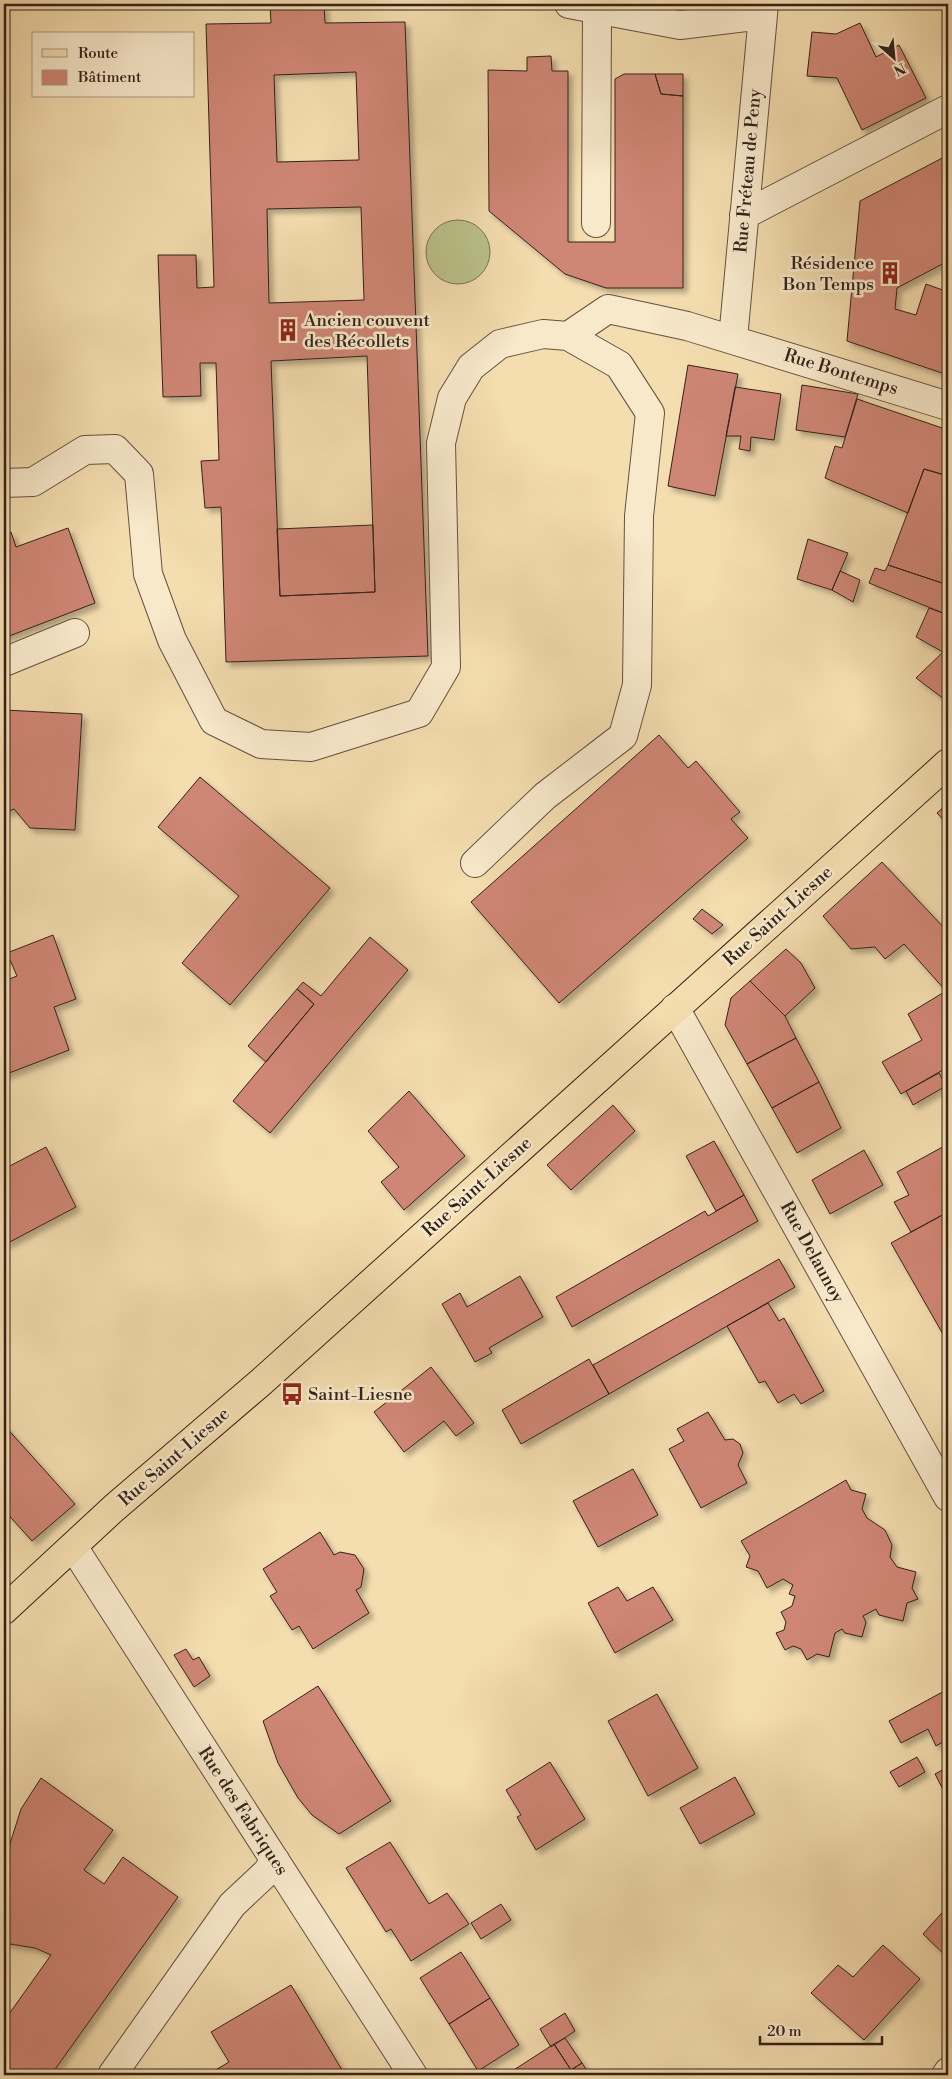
<svg xmlns="http://www.w3.org/2000/svg" width="952" height="2079" font-family="'Libre Bodoni',serif">
<style>
.green{fill:#bbc18b;stroke:#777253}
.building{fill:#cf8674;stroke:#33221b;fill-rule:evenodd;filter:url(#shadow)}
.lines{fill:none;stroke-linecap:round;stroke-linejoin:round}
.minor-casing{stroke:#635140;stroke-width:30}
.major-casing{stroke:#33221b;stroke-width:30}
.minor{stroke:#f8e9cb;stroke-width:28}
.major{stroke:#f4ddaf;stroke-width:28}
.labels{text-anchor:middle;dominant-baseline:central;stroke-width:5;stroke-linejoin:round;paint-order:stroke}
.street-label{font-size:18px;fill:#33221b;stroke:#f8e9cb}
.poi-label{font-size:18px;fill:#33221b;stroke:#f8e9cb;text-anchor:start}
</style>
<defs>
<filter id="shadow"><feDropShadow dx="4.5" dy="4.5" stdDeviation="2.5" flood-color="#0004"/></filter>
</defs>
<rect width="100%" height="100%" fill="#f4ddaf"/>
<filter id="stains"><feTurbulence type="fractalNoise" baseFrequency=".004" numOctaves="4"/><feColorMatrix values="0 0 0 0 .2 0 0 0 0 .09 0 0 0 0 .02 0 0 0 .5 -.17"/></filter>
<radialGradient id="worn" r=".72"><stop offset=".6" stop-color="#630" stop-opacity="0"/><stop offset="1" stop-color="#630" stop-opacity=".3"/></radialGradient>
<path class="green" d="M426 252a32 32 0 1 1 64 0a32 32 0 1 1-64 0Z"/>
<path class="building" d="M 270,4 L 324,5 L 325,23 L 405,22 L 428,656 L 226,662 L 221,507 L 205,508 L 201,461 L 219,460 L 216,363 L 200,363 L 201,396 L 163,397 L 158,255 L 196,255 L 197,288 L 214,287 L 206,24 L 271,23 ZM 356,72 L 359,160 L 277,162 L 274,75 ZM 361,207 L 364,300 L 269,303 L 267,209 ZM 367,356 L 375,592 L 280,596 L 271,361 Z
M 860,23 L 876,57 L 899,45 L 926,98 L 862,130 L 837,78 L 807,76 L 812,32 L 836,34 Z
M 551,56 L 552,71 L 568,71 L 568,242 L 615,242 L 615,79 L 624,74 L 655,74 L 661,94 L 683,96 L 683,288 L 606,288 L 565,274 L 489,211 L 488,70 L 527,71 L 527,57 Z
M 655,74 L 683,74 L 683,96 L 661,94 Z
M 948,155 L 948,261 L 897,288 L 895,309 L 916,315 L 926,284 L 948,292 L 948,375 L 847,341 L 860,201 Z
M 688,365 L 738,374 L 715,496 L 668,486 Z
M 802,385 L 858,394 L 845,437 L 796,430 Z
M 735,387 L 781,394 L 774,440 L 751,437 L 750,451 L 739,449 L 741,436 L 726,436 Z
M 857,399 L 948,430 L 948,476 L 924,469 L 908,513 L 825,478 L 835,446 L 842,448 Z
M 924,469 L 948,476 L 948,585 L 888,565 Z
M 373,525 L 375,592 L 280,596 L 277,529 Z
M 68,528 L 95,603 L 4,638 L 4,535 L 11,532 L 16,547 Z
M 808,539 L 848,553 L 832,590 L 797,579 Z
M 888,565 L 948,585 L 948,615 L 869,583 L 875,568 L 885,571 Z
M 840,571 L 860,580 L 853,602 L 832,590 Z
M 929,608 L 948,615 L 948,645 L 943,652 L 916,637 Z
M 946,649 L 948,651 L 948,702 L 916,678 Z
M 4,710 L 82,714 L 75,830 L 30,828 L 14,809 L 4,813 Z
M 659,735 L 688,768 L 696,761 L 740,812 L 731,819 L 748,838 L 559,1003 L 471,902 Z
M 200,777 L 330,888 L 230,1005 L 182,963 L 239,896 L 158,827 Z
M 948,803 L 948,825 L 937,813 Z
M 882,862 L 948,932 L 948,1067 L 901,1094 L 882,1062 L 922,1040 L 908,1014 L 946,991 L 904,944 L 885,959 L 875,947 L 851,949 L 823,916 Z
M 702,909 L 723,925 L 712,934 L 693,919 Z
M 53,935 L 76,999 L 54,1007 L 69,1050 L 4,1075 L 4,981 L 17,976 L 7,953 Z
M 370,937 L 408,970 L 270,1133 L 233,1101 L 314,1004 L 297,989 L 303,982 L 321,996 Z
M 786,949 L 801,963 L 815,988 L 785,1016 L 750,981 Z
M 750,981 L 785,1016 L 796,1038 L 747,1064 L 725,1025 L 731,998 Z
M 297,989 L 314,1004 L 266,1062 L 248,1046 Z
M 796,1038 L 819,1082 L 772,1108 L 747,1064 Z
M 939,1073 L 946,1086 L 913,1105 L 906,1091 Z
M 819,1082 L 841,1128 L 797,1153 L 772,1108 Z
M 409,1091 L 465,1156 L 404,1210 L 381,1182 L 399,1167 L 368,1131 Z
M 613,1105 L 635,1131 L 571,1190 L 547,1165 Z
M 714,1141 L 744,1195 L 716,1211 L 686,1156 Z
M 948,1144 L 948,1212 L 911,1232 L 894,1202 L 909,1195 L 897,1172 Z
M 46,1147 L 76,1207 L 4,1245 L 4,1169 Z
M 864,1150 L 883,1185 L 830,1214 L 812,1180 Z
M 744,1195 L 758,1221 L 572,1327 L 556,1297 L 705,1211 L 708,1216 Z
M 948,1212 L 948,1343 L 891,1243 Z
M 779,1259 L 795,1287 L 609,1394 L 593,1365 Z
M 520,1276 L 543,1317 L 489,1348 L 492,1353 L 475,1362 L 442,1304 L 460,1293 L 467,1307 Z
M 768,1303 L 779,1321 L 784,1318 L 824,1391 L 801,1404 L 794,1394 L 778,1403 L 765,1381 L 759,1383 L 727,1326 Z
M 589,1359 L 609,1394 L 521,1444 L 502,1410 Z
M 431,1367 L 474,1423 L 456,1436 L 444,1421 L 404,1452 L 374,1412 Z
M 708,1412 L 725,1440 L 733,1439 L 740,1444 L 743,1453 L 738,1465 L 747,1483 L 701,1508 L 669,1449 L 684,1441 L 677,1429 Z
M 4,1425 L 75,1504 L 32,1541 L 4,1510 Z
M 633,1469 L 658,1515 L 598,1547 L 573,1501 Z
M 846,1480 L 851,1490 L 866,1494 L 862,1509 L 867,1518 L 885,1530 L 892,1545 L 890,1557 L 897,1567 L 916,1572 L 912,1588 L 918,1599 L 907,1603 L 903,1621 L 879,1615 L 876,1609 L 863,1616 L 866,1622 L 862,1637 L 845,1633 L 842,1629 L 835,1633 L 829,1657 L 817,1654 L 807,1660 L 801,1649 L 793,1646 L 785,1650 L 776,1633 L 784,1630 L 786,1622 L 781,1612 L 792,1606 L 795,1596 L 789,1594 L 793,1585 L 783,1579 L 767,1588 L 758,1571 L 746,1567 L 750,1556 L 741,1541 Z
M 320,1532 L 334,1555 L 340,1552 L 355,1555 L 364,1569 L 361,1587 L 356,1590 L 369,1613 L 313,1649 L 299,1626 L 292,1630 L 270,1596 L 277,1592 L 263,1569 Z
M 618,1587 L 627,1601 L 653,1587 L 673,1620 L 615,1653 L 588,1603 Z
M 186,1649 L 193,1660 L 199,1657 L 210,1676 L 194,1687 L 174,1655 Z
M 318,1686 L 391,1801 L 339,1834 L 312,1815 L 298,1798 L 278,1763 L 263,1721 Z
M 948,1689 L 948,1739 L 936,1746 L 928,1729 L 901,1743 L 889,1721 Z
M 657,1694 L 698,1768 L 648,1796 L 608,1721 Z
M 917,1757 L 925,1772 L 899,1787 L 890,1772 Z
M 550,1762 L 585,1819 L 536,1850 L 517,1817 L 521,1815 L 506,1790 Z
M 948,1767 L 948,1799 L 935,1774 Z
M 735,1777 L 755,1814 L 700,1844 L 680,1808 Z
M 41,1778 L 113,1830 L 84,1870 L 104,1884 L 123,1857 L 178,1897 L 51,2075 L 4,2075 L 4,2021 L 51,1955 L 35,1948 L 4,1943 L 4,1877 L 7,1853 L 21,1809 Z
M 390,1842 L 429,1904 L 447,1893 L 469,1924 L 411,1961 L 391,1929 L 386,1932 L 346,1868 Z
M 501,1904 L 511,1920 L 481,1939 L 471,1923 Z
M 948,1906 L 948,1958 L 923,1934 Z
M 883,1945 L 920,1979 L 864,2040 L 811,1993 L 838,1965 L 853,1977 Z
M 461,1952 L 490,1998 L 449,2024 L 420,1978 Z
M 291,1985 L 345,2075 L 207,2075 L 229,2062 L 211,2032 Z
M 490,1998 L 519,2045 L 478,2071 L 449,2024 Z
M 565,2013 L 575,2031 L 551,2047 L 540,2029 Z
M 565,2038 L 582,2063 L 571,2070 L 554,2044 Z
M 554,2044 L 571,2070 L 582,2063 L 590,2075 L 506,2075 Z"/>
<g class="lines">
<defs>
<path id="minor" d="M 569,4 L 680,25 L 763,15
M 744,215 L 948,109
M 596,223 L 597,9
M 568,336 L 608,309 L 687,326 L 948,406
M 733,339 L 764,4
M 4,483 L 33,482 L 85,450 L 115,449 L 139,474 L 148,574 L 172,640 L 214,721 L 261,744 L 311,747 L 419,713 L 446,667 L 441,443 L 452,398 L 471,367 L 500,344 L 543,334 L 568,336 L 619,365 L 650,413 L 639,516 L 637,685 L 623,736 L 545,796 L 475,863
M 4,662 L 75,633
M 675,1008 L 948,1497
M 74,1548 L 413,2075
M 112,2075 L 232,1905 L 267,1872 L 275,1860
M 946,2075 L 948,2072"/>
<path id="major" d="M 4,1610 L 114,1508 L 260,1383 L 948,763"/>
</defs>
<use href="#minor" class="minor-casing"/>
<use href="#major" class="major-casing"/>
<use href="#minor" class="minor"/>
<use href="#major" class="major"/>
</g>
<defs>
<symbol id="building-bare" viewBox="-9 -9 18 18"><path d="M-4-6H4V6H1V3H-1V6H-4ZM-2.5-4.3h1.7v1.8h-1.7ZM.8-4.3h1.7v1.8H.8ZM-2.5-1h1.7V.8h-1.7ZM.8-1h1.7V.8H.8Z" fill="#8f2418" stroke="#f8e9cb" stroke-width="2.5" paint-order="stroke"/></symbol>
<symbol id="bus-bare" viewBox="-9 -9 18 18"><path d="M-5-6H5V4H4V6H2V4H-2V6H-4V4H-5ZM-3.5-4V0h7V-4ZM-3.5 1.2v1.5H-2V1.2ZM2 1.2v1.5H3.5V1.2Z" fill="#8f2418" stroke="#f8e9cb" stroke-width="2.5" paint-order="stroke"/></symbol>
</defs>
<g fill-rule="evenodd">
<use href="#building-bare" x="874" y="257" width="32" height="32"/>
<use href="#building-bare" x="272" y="314" width="32" height="32"/>
<use href="#bus-bare" x="276" y="1378" width="32" height="32"/>
</g>
<g class="labels">
<g class="street-label">
<text transform="translate(748 171) rotate(-85)">Rue Fréteau de Peny</text>
<text transform="translate(841 372) rotate(17)">Rue Bontemps</text>
<text transform="translate(778 916) rotate(-42)">Rue Saint-Liesne</text>
<text transform="translate(477 1187) rotate(-42)">Rue Saint-Liesne</text>
<text transform="translate(812 1252) rotate(61)">Rue Delaunoy</text>
<text transform="translate(174 1457) rotate(-41)">Rue Saint-Liesne</text>
<text transform="translate(243 1811) rotate(57)">Rue des Fabriques</text>
</g>
<g class="poi-label">
<text x="874" y="263" text-anchor="end">Résidence<tspan x="874" dy="21">Bon Temps</tspan></text>
<text x="304" y="320">Ancien couvent<tspan x="304" dy="21">des Récollets</tspan></text>
<text x="308" y="1394">Saint-Liesne</text>
</g>
</g>
<rect width="952" height="2079" fill="none" stroke="#f4ddaf" stroke-width="20"/>
<rect x="5" y="5" width="942" height="2069" fill="none" stroke="#33221b" stroke-width="2.5"/>
<rect x="10" y="10" width="932" height="2059" fill="none" stroke="#33221b"/>
<rect x="32" y="32" width="162" height="65" fill="#f8e9cb" stroke="#a99985"/>
<rect x="42" y="49" width="25" height="8" fill="#f4ddaf" stroke="#a99985"/>
<text x="78" y="58" font-size="15" fill="#33221b">Route</text>
<rect x="42" y="70" width="25" height="15" fill="#cf8674" stroke="#a99985"/>
<text x="78" y="82" font-size="15" fill="#33221b">Bâtiment</text>
<g transform="translate(894 58) rotate(153)" stroke="#f8e9cb" stroke-width="4" paint-order="stroke">
<path d="M0-4L9 19L0 12L-9 19Z" fill="#33221b"/>
<text y="-8" font-size="14" font-weight="bold" text-anchor="middle" fill="#33221b">N</text>
</g>
<path d="M760 2036v8h122v-8" fill="none" stroke="#33221b" stroke-width="2.5"/>
<text x="767" y="2036" font-size="15" fill="#33221b" stroke="#f8e9cb" stroke-width="4" paint-order="stroke">20 m</text>
<rect width="100%" height="100%" filter="url(#stains)"/>
<rect width="100%" height="100%" fill="url(#worn)"/>
</svg>
